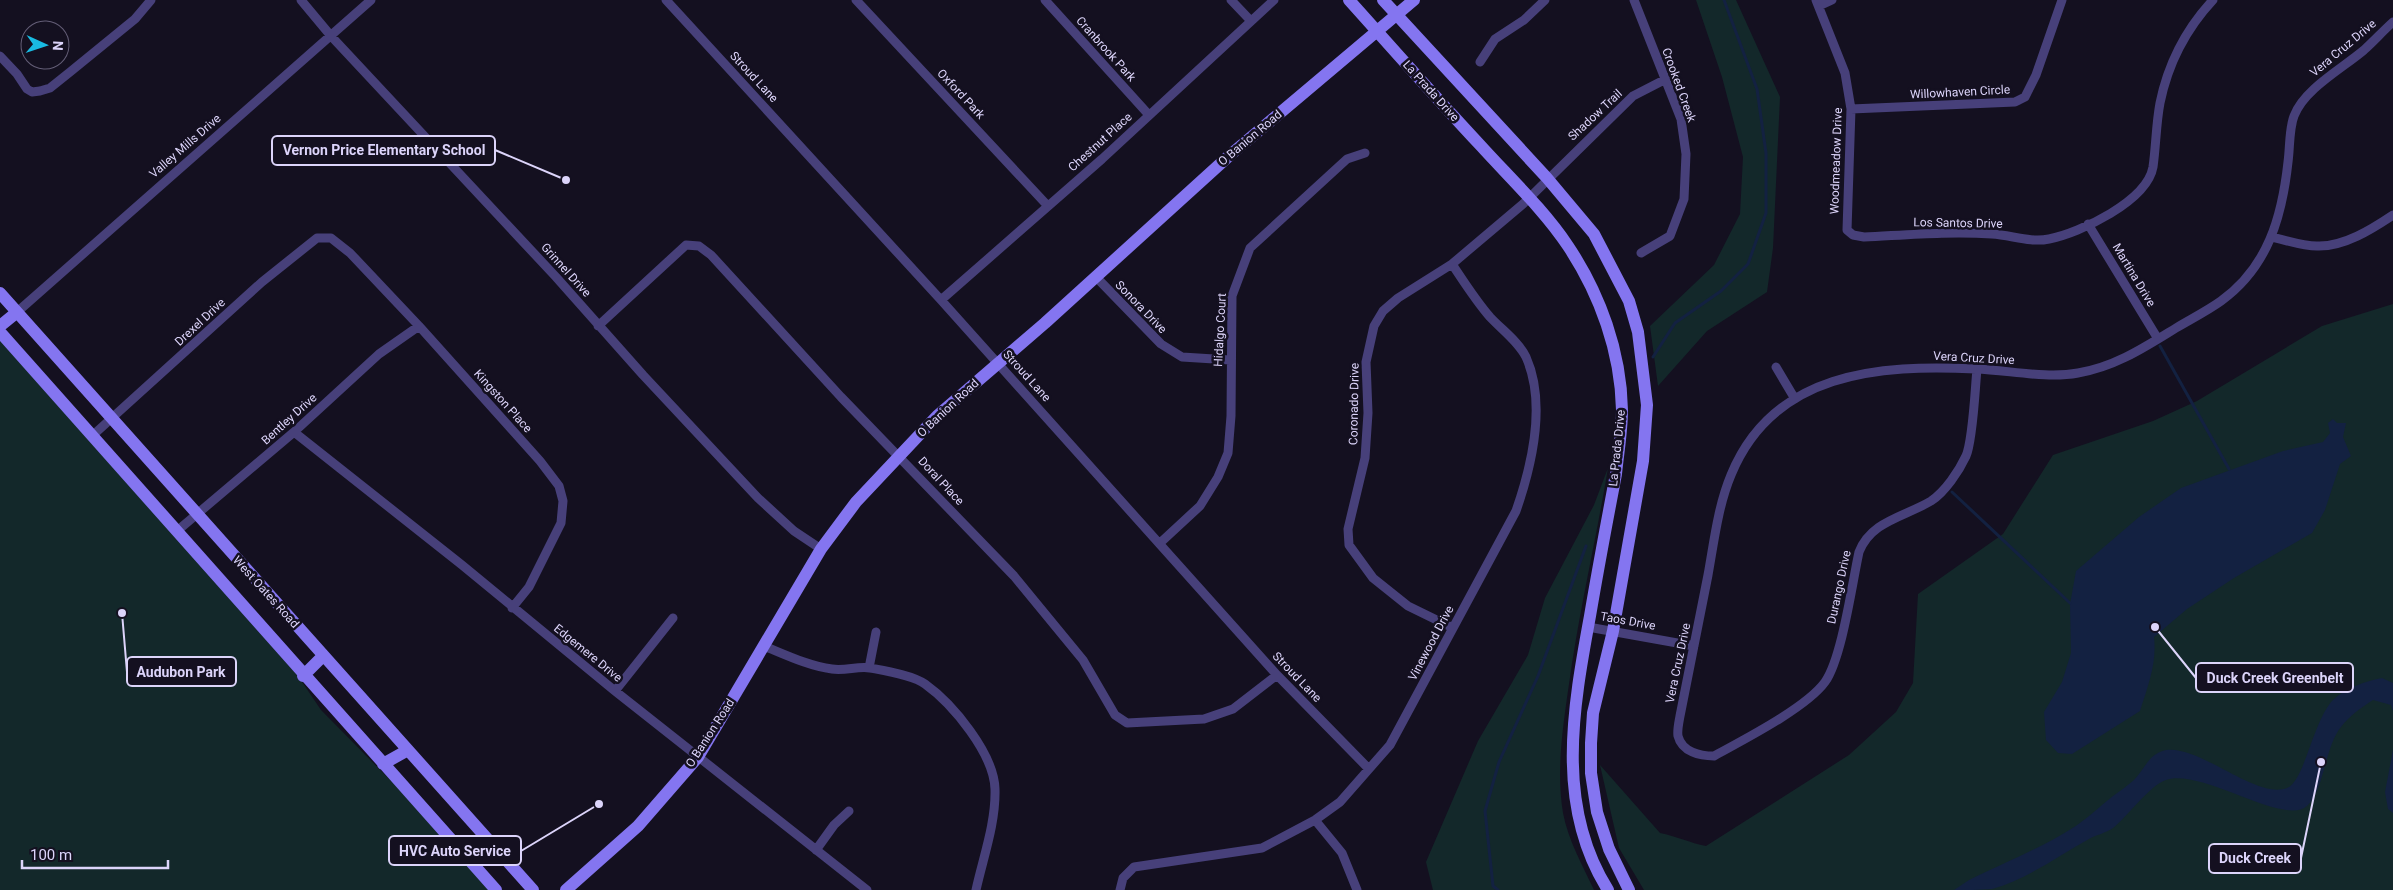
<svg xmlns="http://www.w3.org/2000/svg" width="2393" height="890" font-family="Roboto,sans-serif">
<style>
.green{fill:#13282a}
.water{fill:#132141}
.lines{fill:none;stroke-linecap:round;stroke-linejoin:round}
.stream{stroke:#132141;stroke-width:3}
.street{stroke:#47407a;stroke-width:9}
.secondary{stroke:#8475f0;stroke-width:12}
.labels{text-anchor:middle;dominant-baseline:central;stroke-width:5;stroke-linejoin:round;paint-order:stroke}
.street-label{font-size:12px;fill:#dcd4fa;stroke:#141020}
.leader{fill:none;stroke:#dcd4fa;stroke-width:2}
.callout-dot{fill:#dcd4fa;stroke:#141020;stroke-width:2}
.callout{fill:#141020;stroke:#dcd4fa;stroke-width:2}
.callout-label{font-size:14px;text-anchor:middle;font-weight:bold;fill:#dcd4fa}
</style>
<rect width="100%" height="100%" fill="#141020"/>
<path class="green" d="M 1696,0 L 1736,0 L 1780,97 L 1773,248 L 1767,292 L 1707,331 L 1658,386 L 1650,326 L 1714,265 L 1740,214 L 1743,157 L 1722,77 Z
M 2393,304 L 2393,890 L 1644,890 L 1619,848 L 1600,765 L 1660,833 C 1676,836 1690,843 1706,846 L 1849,755 L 1896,712 L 1913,683 L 1918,594 L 2003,534 L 2053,455 L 2153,421 L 2197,401 L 2322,326 Z
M 0,340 L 298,676 L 321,710 L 395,785 L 489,890 L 0,890 Z
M 1608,468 C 1596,540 1579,611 1569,684 C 1563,726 1556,770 1563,813 C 1568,840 1583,866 1594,890 L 1433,890 L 1426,862 L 1478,741 L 1528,655 L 1545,598 L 1594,505 Z"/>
<path class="water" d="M 2333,419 L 2337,423 L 2346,423 L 2343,437 L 2351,456 L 2340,464 L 2325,510 L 2312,533 L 2234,578 L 2187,609 L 2154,637 C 2157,663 2148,686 2140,711 L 2072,754 L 2058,753 L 2046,740 L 2044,712 L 2062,682 L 2071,653 L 2070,604 L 2076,571 L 2139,517 L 2181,488 L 2283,451 L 2323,442 L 2330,433 L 2328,423 Z
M 2382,678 L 2393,683 L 2393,711 L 2391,705 L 2373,700 C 2362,707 2349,716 2341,727 C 2325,746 2324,791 2307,806 C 2284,827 2202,768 2166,780 C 2150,785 2127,817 2113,828 C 2106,833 2096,835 2089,839 C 2058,856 2026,880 1992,889 C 1981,890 1965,890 1954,890 L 1969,880 C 2001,864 2041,848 2071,829 C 2086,820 2099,807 2113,796 C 2120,791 2127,786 2134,780 C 2145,769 2148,754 2166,750 C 2200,745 2257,800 2287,788 C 2305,781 2313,719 2334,699 C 2346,688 2366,681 2382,678 Z
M 2393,750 L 2393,813 L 2388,809 L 2385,792 Z"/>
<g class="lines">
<path class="stream" d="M 2160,346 L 2229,469
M 1653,357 L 1675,323 L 1721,291 L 1748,264 L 1766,213 L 1766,153 L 1757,89 L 1724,0
M 1952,492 L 2070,603
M 1498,890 L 1493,886 L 1485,811 L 1499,762 L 1538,676 L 1586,546"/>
<path class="street" d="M 301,0 L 331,36 L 556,277 L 643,375 L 758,498 L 794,531 L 821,549
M 666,0 L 941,300 L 1277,675 L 1369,769
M 856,0 L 1047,205
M 1045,0 L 1149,115
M 1231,0 L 1251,21
M 1634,0 L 1681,119 L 1686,154 L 1684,199 L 1670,236 L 1641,253
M 1816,0 L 1845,73 L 1851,109 L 1847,230 L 1853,235 L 1864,237 C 1906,235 1950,231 1992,234 C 2011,235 2030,243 2049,239 C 2080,233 2147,201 2153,167 C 2156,146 2156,124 2160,103 C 2168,64 2186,29 2213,0
M 1819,6 L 1832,0
M 0,56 L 17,74 L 27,89 L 32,92 L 40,91 L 50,88 L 70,72 L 135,19 L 151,0
M 1480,62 L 1495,39 L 1524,20 L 1545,0
M 1851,109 L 2015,102 L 2025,97 L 2036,75 L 2062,0
M 2088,224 L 2158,339
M 2271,237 C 2286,240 2302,246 2317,246 C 2344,247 2372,229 2393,215
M 1096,277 L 1161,344 L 1182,357 L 1230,360
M 941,300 L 1102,159 L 1274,0
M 16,313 L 371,0
M 598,326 L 686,245 L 699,246 L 711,255 L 841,397 L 1014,576 L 1083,660 L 1115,715 L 1127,723 L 1204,719 L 1233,709 L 1277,675
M 1776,367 L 1795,399
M 1977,369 C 1975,389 1973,440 1966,456 C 1959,471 1945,492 1931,501 C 1904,517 1871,521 1859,552 C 1852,584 1842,658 1825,682 C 1806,708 1743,740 1714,756 C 1700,756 1682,752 1678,736 C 1677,730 1679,722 1680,716 C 1689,669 1699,622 1708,575 C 1714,542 1718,506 1731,475 C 1773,372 1879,364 1976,369 C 2008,370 2046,379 2078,373 C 2115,367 2145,347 2176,328 C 2191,319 2207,311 2221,301 C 2268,267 2282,217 2288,162 C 2290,148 2289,129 2294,116 C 2304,89 2343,68 2364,50 C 2374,41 2383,31 2393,22
M 294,432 L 462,565 L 615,691 L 867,890
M 92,436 L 262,282 L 317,238 L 331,238 L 350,253 L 419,326 L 540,461 L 559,486 L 563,501 L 561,523 L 529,587 L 512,608
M 177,531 L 294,432 L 379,354 L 419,326
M 1160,543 L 1200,506 L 1218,477 L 1228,453 L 1231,416 L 1232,296 L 1250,248 L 1347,159 L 1365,153
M 1588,627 L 1694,646
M 1453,628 L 1408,606 L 1373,578 L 1349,545 L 1348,529 L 1365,458 L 1368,413 L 1366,362 L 1374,326 L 1383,311 L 1398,298 L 1452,264 L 1523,204 L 1633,96 L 1666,79
M 764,646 C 786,655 809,666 832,669 C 845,671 858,666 870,668 C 886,671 912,675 925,684 C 953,704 994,754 995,789 C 996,823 983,858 976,890
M 869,668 L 876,632
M 615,691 L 673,618
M 1315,820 L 1342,853 L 1357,890
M 816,850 L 834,825 L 849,811
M 1120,890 L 1123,878 L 1134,867 L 1262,848 L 1315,820 L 1340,802 L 1390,745 L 1516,511 C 1532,465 1547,404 1526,357 C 1518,341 1502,330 1490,317 C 1476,301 1464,282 1452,264"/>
<path class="secondary" d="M 1349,0 C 1393,49 1436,98 1481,146 C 1510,178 1544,210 1568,246 C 1600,294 1621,352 1622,410 C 1622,431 1618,453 1616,474 C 1607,521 1598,569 1590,616 C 1573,708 1555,806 1608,890
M 1383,0 L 1547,178 L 1594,234 L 1629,301 L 1638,332 L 1647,405 L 1643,461 L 1613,631 L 1593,713 L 1591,743 L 1591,773 L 1597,812 L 1609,849 L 1629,890
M 0,293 L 533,890
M 0,326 L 16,313
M 0,332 L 496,890
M 303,676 L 323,656
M 383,764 L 408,750
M 566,890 L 638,826 L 698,757 L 821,549 L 856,502 L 937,416 L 1045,323 L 1230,155 L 1414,0"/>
</g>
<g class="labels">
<g class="street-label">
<text transform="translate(2343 48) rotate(-40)">Vera Cruz Drive</text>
<text transform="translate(1106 49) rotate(48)">Cranbrook Park</text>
<text transform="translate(754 77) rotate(47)">Stroud Lane</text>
<text transform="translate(1679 85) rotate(70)">Crooked Creek</text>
<text transform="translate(1431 91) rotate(48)">La Prada Drive</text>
<text transform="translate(1960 92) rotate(-3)">Willowhaven Circle</text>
<text transform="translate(961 94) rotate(47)">Oxford Park</text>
<text transform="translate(1595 115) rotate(-43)">Shadow Trail</text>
<text transform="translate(1250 138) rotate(-40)">O Banion Road</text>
<text transform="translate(1100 142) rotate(-42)">Chestnut Place</text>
<text transform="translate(185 146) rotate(-41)">Valley Mills Drive</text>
<text transform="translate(1836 161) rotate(-88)">Woodmeadow Drive</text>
<text transform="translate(1958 223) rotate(1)">Los Santos Drive</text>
<text transform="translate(566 270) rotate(48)">Grinnel Drive</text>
<text transform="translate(2134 275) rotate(59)">Martina Drive</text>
<text transform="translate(1141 307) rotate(46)">Sonora Drive</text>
<text transform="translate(200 322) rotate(-43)">Drexel Drive</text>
<text transform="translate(1220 330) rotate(-87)">Hidalgo Court</text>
<text transform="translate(1974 358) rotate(3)">Vera Cruz Drive</text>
<text transform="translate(1027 376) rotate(48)">Stroud Lane</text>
<text transform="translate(503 401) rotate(48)">Kingston Place</text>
<text transform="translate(1354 404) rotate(-89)">Coronado Drive</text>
<text transform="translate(948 408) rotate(-43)">O Banion Road</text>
<text transform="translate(289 419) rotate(-42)">Bentley Drive</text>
<text transform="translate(1617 448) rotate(-84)">La Prada Drive</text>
<text transform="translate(941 481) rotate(47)">Doral Place</text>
<text transform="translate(1839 587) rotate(-78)">Durango Drive</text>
<text transform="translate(266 592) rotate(48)">West Oates Road</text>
<text transform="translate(1628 621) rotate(10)">Taos Drive</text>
<text transform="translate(1431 643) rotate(-62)">Vinewood Drive</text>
<text transform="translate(588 653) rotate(39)">Edgemere Drive</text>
<text transform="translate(1678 663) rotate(-78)">Vera Cruz Drive</text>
<text transform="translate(1297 677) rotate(46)">Stroud Lane</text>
<text transform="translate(710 733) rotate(-57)">O Banion Road</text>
</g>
</g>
<path class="leader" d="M566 180L495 150M122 613L127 672M2155 627L2196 678M599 804L521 851M2321 762L2301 858"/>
<g class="callout-dot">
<circle cx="566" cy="180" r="5"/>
<circle cx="122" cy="613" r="5"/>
<circle cx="2155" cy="627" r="5"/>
<circle cx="599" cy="804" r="5"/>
<circle cx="2321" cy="762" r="5"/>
</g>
<g class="callout">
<rect x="272" y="136" width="223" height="29" rx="5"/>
<rect x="127" y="657" width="109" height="29" rx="5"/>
<rect x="2196" y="663" width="157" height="29" rx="5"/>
<rect x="389" y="836" width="132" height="29" rx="5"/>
<rect x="2209" y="844" width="92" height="29" rx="5"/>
</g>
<g class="callout-label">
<text x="384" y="155">Vernon Price Elementary School</text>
<text x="181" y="677">Audubon Park</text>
<text x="2275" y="683">Duck Creek Greenbelt</text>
<text x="455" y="856">HVC Auto Service</text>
<text x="2255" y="863">Duck Creek</text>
</g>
<g transform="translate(45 45) rotate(93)"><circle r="24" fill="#141020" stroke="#645e77"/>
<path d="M0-4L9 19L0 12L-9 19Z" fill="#19bbe2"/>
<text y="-8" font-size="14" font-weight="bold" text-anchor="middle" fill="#dcd4fa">N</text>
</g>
<path d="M22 860v8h146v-8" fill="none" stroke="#dcd4fa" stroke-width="2.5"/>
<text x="30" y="860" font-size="15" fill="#dcd4fa" stroke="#141020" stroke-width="4" paint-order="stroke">100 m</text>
</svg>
